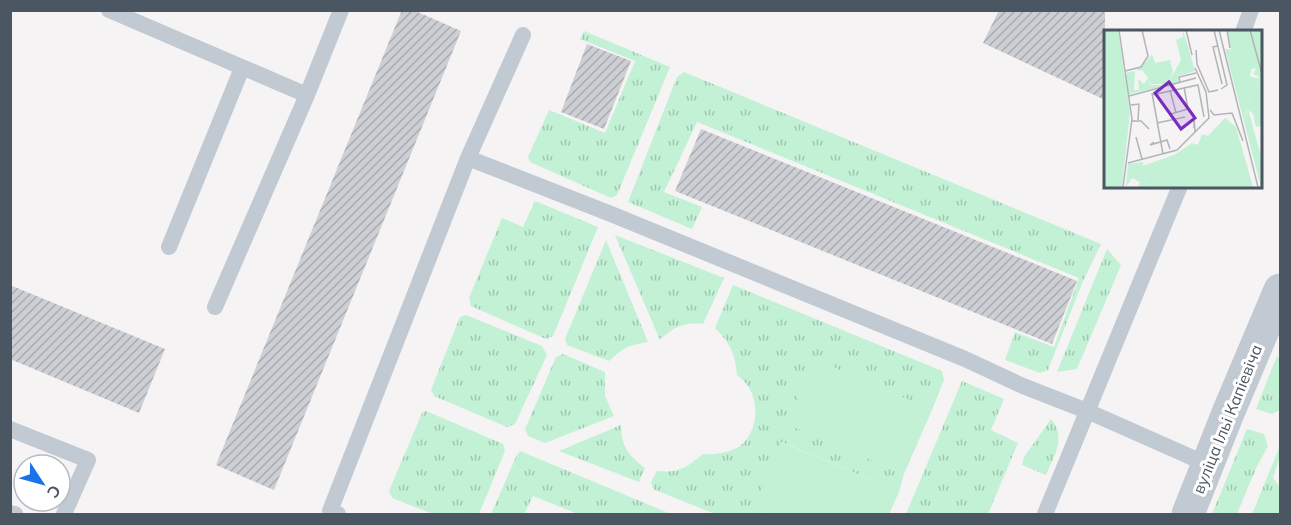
<svg xmlns="http://www.w3.org/2000/svg" width="1291" height="525" font-family="Mulish,sans-serif">
<style>
.grass{fill:url(#grass-tufts)}
.garden{fill:#c3f1d5}
.building{fill:url(#building-hatch)}
.lines{fill:none;stroke-linecap:round;stroke-linejoin:round}
.lane{stroke:#c1cad2;stroke-width:16}
.street{stroke:#c1cad2;stroke-width:33}
.labels{text-anchor:middle;dominant-baseline:central;stroke-width:6;stroke-linejoin:round;paint-order:stroke}
.street-label{font-size:16px;fill:#4a5661;stroke:#fff}
.inset-road{fill:none;stroke:#b1b4b9;stroke-width:1.5}
.view{fill:#7b2cbf;fill-opacity:0.15;stroke:#7b2cbf;stroke-width:3}
.inset-edge{fill:none;stroke:#4a5661;stroke-width:3}
</style>
<defs>
<pattern id="grass-tufts" width="24" height="20" patternUnits="userSpaceOnUse" patternTransform="scale(1.5)"><rect width="24" height="20" fill="#c3f1d5"/><path d="M3 7l-1-3M5 7V3M7 7l1-3M15 17l-1-3M17 17v-4M19 17l1-3" fill="none" stroke="#a0c6b0"/></pattern>
<pattern id="building-hatch" width="6" height="6" patternUnits="userSpaceOnUse" patternTransform="scale(1.5)"><rect width="6" height="6" fill="#cdcfd5"/><path d="M-1 1l2-2M0 6l6-6M5 7l2-2" fill="none" stroke="#a8abb0"/></pattern>
</defs>
<rect width="100%" height="100%" fill="#f5f3f3"/>
<path class="grass" d="M 584,31 L 670,67 L 617,195 L 611,198 L 530,162 L 528,157 L 549,110 L 605,133 L 635,61 L 580,39 Z
M 684,72 L 1101,244 L 1083,281 L 1048,370 L 1040,373 L 1005,360 L 1015,332 L 1054,347 L 1079,278 L 697,122 L 664,192 L 702,207 L 692,229 L 628,202 L 677,77 Z
M 535,201 L 598,227 L 553,336 L 546,339 L 471,306 L 469,298 L 502,218 L 523,227 Z
M 615,235 L 724,278 L 703,324 C 684,322 673,327 660,340 Z
M 606,240 L 648,342 C 629,345 623,348 609,361 L 567,345 L 565,339 Z
M 1107,249 L 1121,265 L 1077,369 L 1057,372 Z
M 733,285 L 942,371 L 944,380 L 932,410 L 814,359 L 787,423 L 904,474 L 899,492 L 782,442 L 754,507 L 771,514 L 715,514 L 653,489 L 651,482 L 657,471 C 678,473 687,468 703,454 C 714,455 730,453 740,446 C 758,432 760,402 747,385 C 745,381 740,378 737,375 C 735,353 730,343 715,328 Z
M 466,315 L 542,346 L 547,355 L 515,424 L 507,427 L 434,396 L 431,390 L 460,317 Z
M 563,354 L 605,372 L 605,396 L 614,416 L 545,443 L 528,436 L 525,429 L 556,357 Z
M 1277,356 L 1280,358 L 1280,410 L 1272,414 L 1256,409 Z
M 962,381 L 1004,399 L 991,430 L 1018,443 L 988,514 L 906,514 Z
M 426,411 L 503,444 L 505,451 L 479,514 L 433,514 L 392,498 L 389,491 L 422,413 Z
M 1051,419 C 1067,438 1054,455 1046,475 L 1022,465 L 1024,457 Z
M 621,425 C 621,446 628,455 645,468 L 639,482 L 559,451 Z
M 1247,429 L 1264,434 L 1268,446 L 1257,466 L 1237,514 L 1212,514 Z
M 1280,446 L 1280,457 L 1273,478 L 1280,487 L 1280,514 L 1252,514 Z
M 520,451 L 671,514 L 578,514 L 533,496 L 524,514 L 491,514 L 516,457 Z"/>
<path class="garden" d="M 814,359 L 932,410 L 904,474 L 786,424 Z
M 781,442 L 899,492 L 889,514 L 771,514 L 754,507 Z"/>
<path class="building" d="M 402,10 L 413,10 L 461,31 L 274,490 L 216,465 Z
M 999,10 L 1105,10 L 1105,100 L 983,43 Z
M 587,44 L 631,61 L 604,129 L 561,112 Z
M 701,129 L 1077,281 L 1052,344 L 675,191 Z
M 10,285 L 165,349 L 139,413 L 10,359 Z"/>
<g class="lines">
<path class="lane" d="M 109,10 L 307,95
M 1243,32 L 1251,10
M 468,158 L 611,214 L 965,359 L 1023,386 L 1087,411 L 1209,465
M 169,247 L 242,68
M 215,307 L 307,95 L 341,10
M 10,429 L 88,460 L 64,514
M 10,513 L 15,514
M 338,514 L 330,511 L 468,158 L 523,35
M 1045,514 L 1180,186"/>
<path class="street" d="M 1188,514 L 1228,413 L 1280,290"/>
</g>
<g class="labels">
<g class="street-label">
<text transform="translate(1227 419) rotate(-68)">вуліца Ільі Капіевіча</text>
</g>
</g>
<g transform="translate(1104 30)">
<rect width="158" height="158" fill="#f5f3f3"/>
<path d="M 79,0 L 91,41 L 74,46 L 75,53 L 25,64 L 21,43 L 31,41 L 30,60 L 35,60 L 34,49 L 40,54 L 44,48 L 38,40 L 32,41 L 41,32 L 46,55 L 63,55 L 77,30 L 72,10 L 79,7 ZM 123,0 L 136,1 L 137,33 L 149,34 L 146,46 L 151,48 L 156,47 L 149,44 L 154,36 L 145,0 L 155,27 L 152,13 L 157,13 L 157,54 L 151,53 L 155,57 L 144,61 L 149,84 L 143,79 L 140,89 L 156,145 L 157,157 L 121,19 L 126,19 L 125,23 L 127,18 ZM 39,132 L 41,152 L 49,157 L 34,157 L 36,152 L 28,148 L 22,157 L 24,134 Z" fill="#c3f1d5"/>
<path d="M 0,0 L 14,0 L 26,82 L 18,157 L 0,157 ZM 151,53 L 158,54 L 157,96 L 152,97 L 144,61 L 155,57 ZM 144,79 L 157,126 L 157,157 L 140,89 ZM 121,88 L 132,97 L 149,157 L 49,157 L 41,152 L 39,136 L 72,124 L 88,113 L 94,115 L 98,104 L 104,106 Z" fill="#c3f1d5"/>
<path d="M 126,0 L 157,0 L 157,40 L 138,36 L 130,27 ZM 48,24 L 51,33 L 66,30 L 69,42 L 64,54 L 46,54 L 41,33 Z" fill="#c3f1d5"/>
<path class="inset-road" d="M 15,0 L 28,89 L 19,157M 82,0 L 88,25M 110,0 L 123,55 L 117,59M 115,0 L 154,157M 123,0 L 126,18M 146,0 L 158,44M 113,16 L 109,17 L 118,54M 92,20 L 93,34 L 105,62 L 114,60M 21,41 L 37,37 L 44,26 L 38,0M 76,53 L 75,47 L 92,43M 66,60 L 72,83M 48,63 L 59,124M 48,65 L 94,55 L 100,87M 25,66 L 92,48M 27,75 L 35,74 L 34,90M 106,80 L 110,85 L 128,83 L 139,111M 67,84 L 84,79 L 80,57M 28,91 L 37,91 L 45,99M 53,93 L 81,87M 90,98 L 90,87 L 91,102M 32,107 L 38,129M 50,112 L 46,115 L 63,110 L 66,119M 24,133 L 73,120 L 105,88 L 102,62 L 91,38"/>
<path class="view" d="M 65,52 L 91,88 L 77,99 L 51,63 Z"/>
<rect width="158" height="158" class="inset-edge"/>
</g>
<rect width="1291" height="525" fill="none" stroke="#4a5661" stroke-width="24"/>
<g transform="translate(42 483) rotate(126)"><circle r="28" fill="#ffffff" stroke="#b7bbc0" stroke-width="1.5"/>
<path d="M0-4.5L10 22L0 15L-10 22Z" fill="#1a73e8"/>
<text y="-9" font-size="16" font-weight="bold" text-anchor="middle" fill="#4a5661">С</text>
</g>
</svg>
